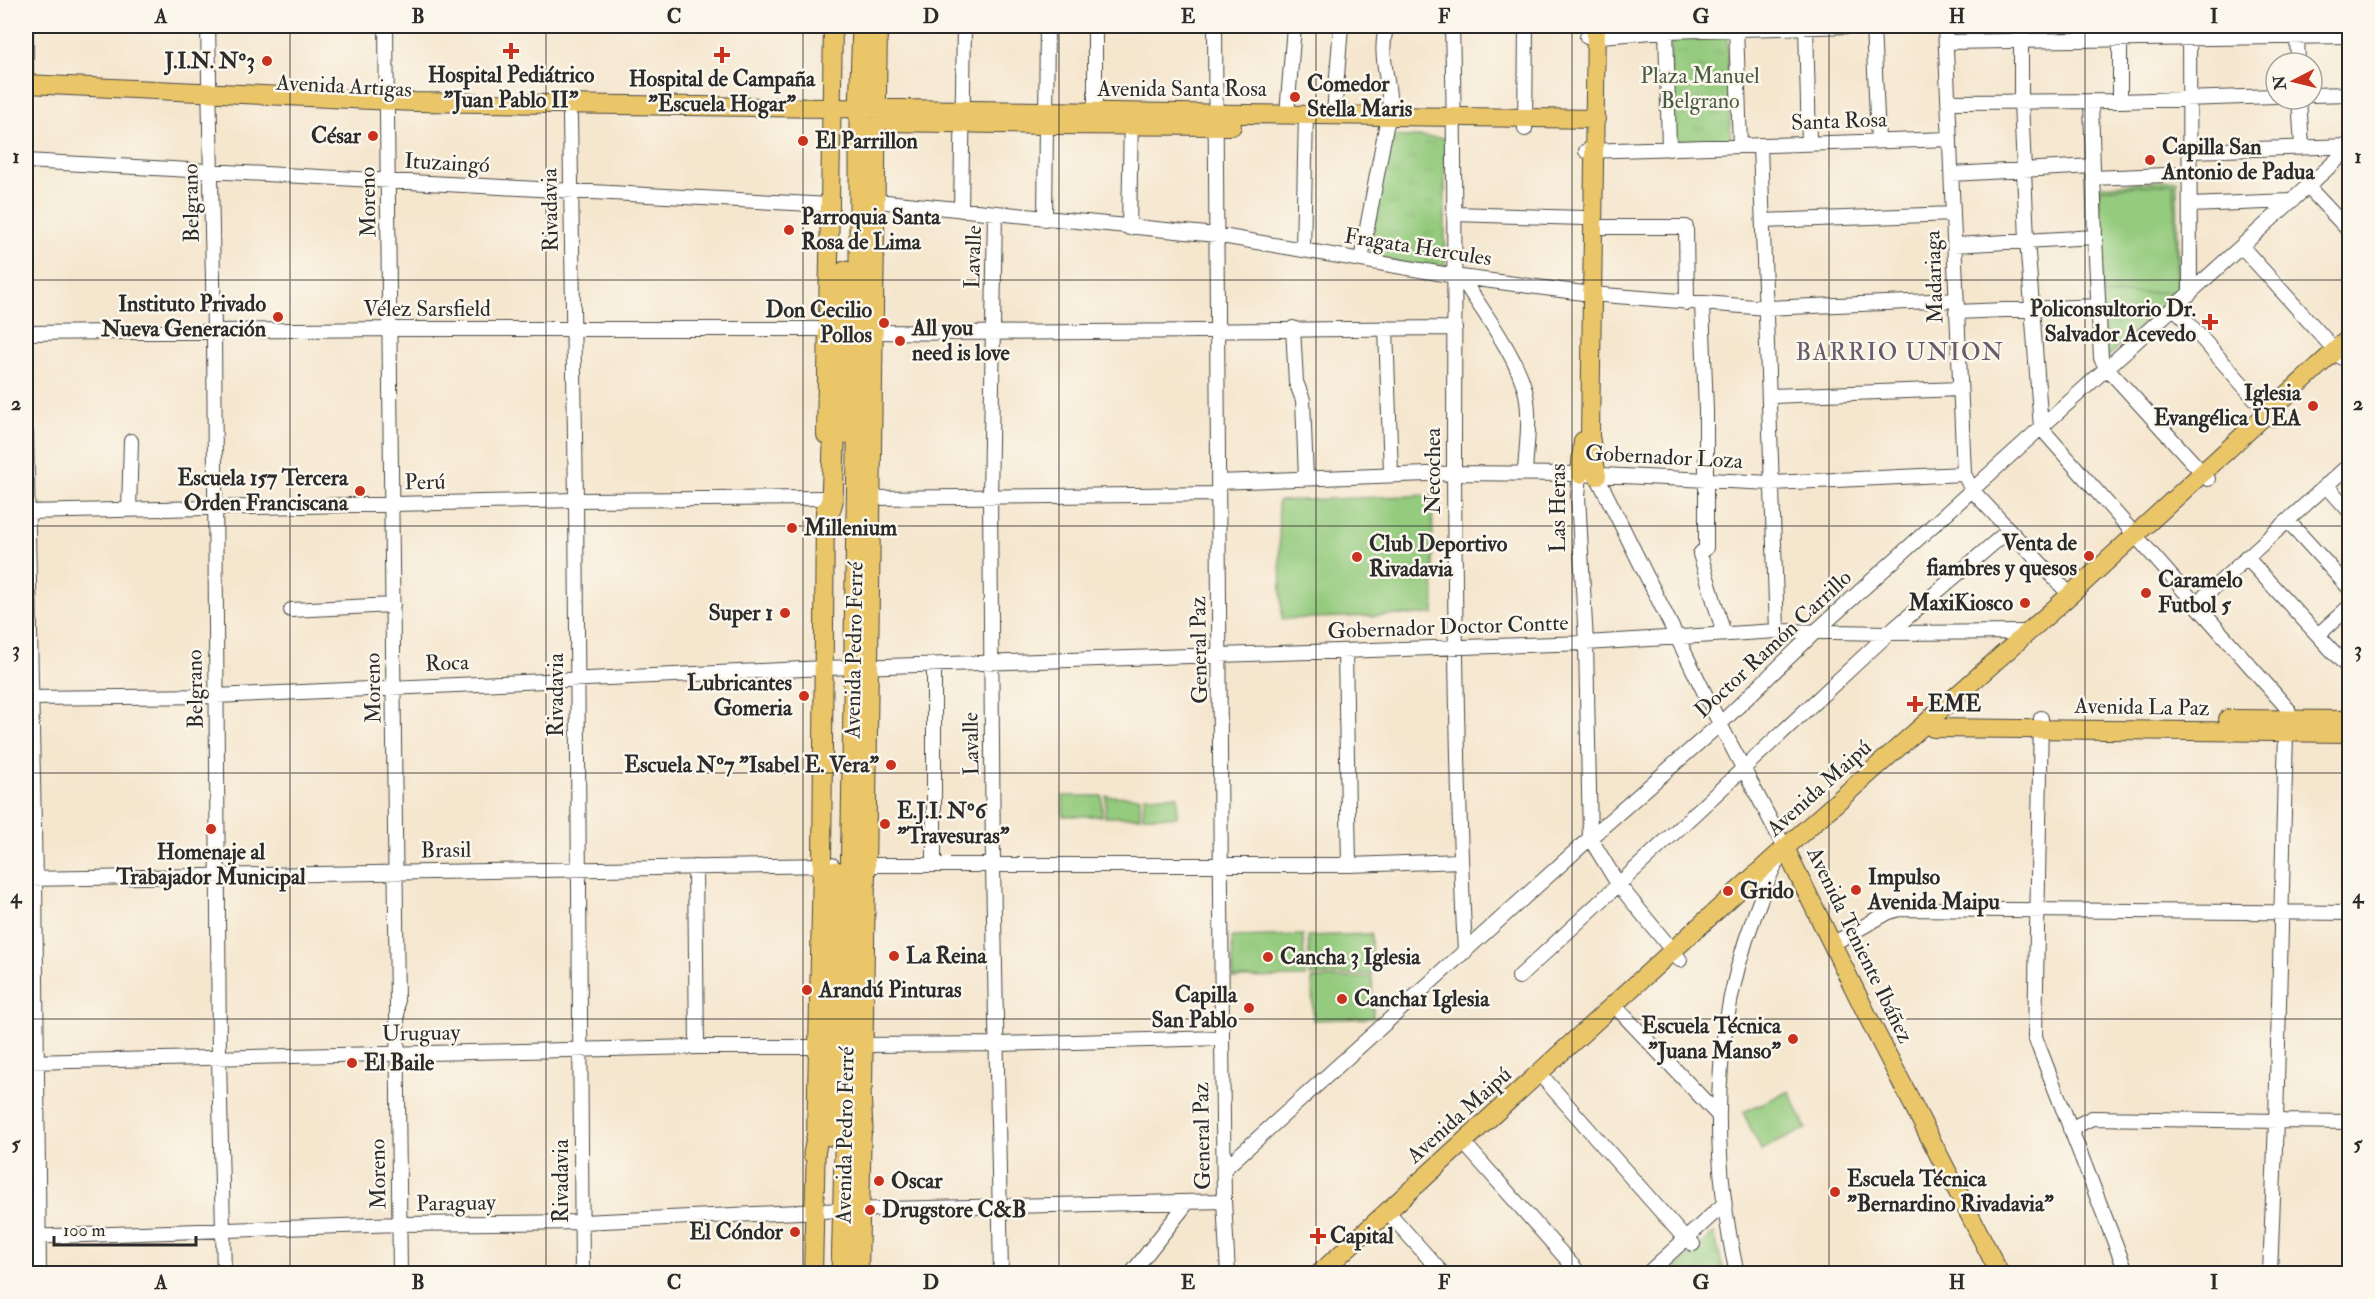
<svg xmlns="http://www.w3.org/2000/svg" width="2375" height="1299" font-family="'IM FELL Double Pica',serif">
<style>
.grass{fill:url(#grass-tufts);stroke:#607b54;stroke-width:1.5}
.pitch{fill:#94cb7e;stroke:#607b54;stroke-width:1.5}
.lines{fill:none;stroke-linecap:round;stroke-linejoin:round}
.minor-casing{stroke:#494743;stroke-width:16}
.major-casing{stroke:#494743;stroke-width:20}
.highway-casing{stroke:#494743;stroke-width:23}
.minor{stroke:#fff;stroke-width:14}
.major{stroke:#eac669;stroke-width:18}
.highway{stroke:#eac669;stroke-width:21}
.grid{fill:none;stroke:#2b2b2b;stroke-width:1.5;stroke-opacity:0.55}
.poi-dot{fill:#c8321e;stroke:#fbf7ec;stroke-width:2}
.labels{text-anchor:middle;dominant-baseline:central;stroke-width:5;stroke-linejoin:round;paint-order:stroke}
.poi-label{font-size:22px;font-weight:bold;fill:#2b2b2b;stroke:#fbf7ec;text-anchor:start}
.park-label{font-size:22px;fill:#4a5b44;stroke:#fbf7ec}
.street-label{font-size:22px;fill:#2b2b2b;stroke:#fbf7ec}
.neighbourhood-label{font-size:24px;letter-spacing:1.5px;fill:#665c6a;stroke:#fbf7ec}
.neatline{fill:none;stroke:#2b2b2b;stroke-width:2}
.grid-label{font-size:20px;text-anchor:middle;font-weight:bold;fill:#2b2b2b}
</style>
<defs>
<pattern id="grass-tufts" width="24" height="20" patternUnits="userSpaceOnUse" patternTransform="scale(1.5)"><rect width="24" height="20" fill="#94cb7e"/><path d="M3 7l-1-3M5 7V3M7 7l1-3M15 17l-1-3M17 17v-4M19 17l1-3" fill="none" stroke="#80ae6d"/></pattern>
</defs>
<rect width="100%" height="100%" fill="#fbf7ec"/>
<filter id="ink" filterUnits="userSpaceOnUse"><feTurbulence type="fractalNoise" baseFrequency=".0167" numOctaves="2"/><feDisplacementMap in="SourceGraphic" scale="12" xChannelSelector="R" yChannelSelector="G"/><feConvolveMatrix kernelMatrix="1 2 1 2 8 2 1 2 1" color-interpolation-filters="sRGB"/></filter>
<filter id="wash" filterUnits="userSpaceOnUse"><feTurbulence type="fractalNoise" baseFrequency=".008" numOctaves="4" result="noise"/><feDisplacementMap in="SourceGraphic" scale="24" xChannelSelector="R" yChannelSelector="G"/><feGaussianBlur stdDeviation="1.35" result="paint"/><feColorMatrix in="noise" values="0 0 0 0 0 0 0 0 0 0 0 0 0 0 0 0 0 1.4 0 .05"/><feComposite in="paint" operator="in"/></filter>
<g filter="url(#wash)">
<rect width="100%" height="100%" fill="#f5e6ce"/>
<path class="grass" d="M 1670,35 L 1727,35 L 1731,141 L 1673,142 Z
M 1386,136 L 1445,138 L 1445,270 L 1368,257 Z
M 2177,180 L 2179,291 L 2105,359 L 2096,186 Z
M 1714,1233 L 1724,1273 L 1671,1273 Z"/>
<path class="pitch" d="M 2174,184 L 2177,291 L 2103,295 L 2099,189 Z
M 1432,495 L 1434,614 L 1282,619 L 1278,501 Z
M 1063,796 L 1102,796 L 1102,816 L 1063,816 Z
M 1106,796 L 1140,797 L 1140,817 L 1105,817 Z
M 1144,796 L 1178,796 L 1177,817 L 1143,816 Z
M 1371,934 L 1372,974 L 1310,976 L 1308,936 Z
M 1303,935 L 1305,977 L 1233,978 L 1232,937 Z
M 1372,977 L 1373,1018 L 1313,1020 L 1312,979 Z
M 1789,1091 L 1806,1129 L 1761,1150 L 1743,1112 Z"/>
</g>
<g filter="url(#ink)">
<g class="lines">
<defs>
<path id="minor" d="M 208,26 L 214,331 L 219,1058 L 224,1274
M 386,26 L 400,1274
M 1215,26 L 1222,1038 L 1224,1201 L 1228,1274
M 1452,26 C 1456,175 1454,324 1454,473 C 1455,632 1457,793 1465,952
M 1666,26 L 1669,149
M 1736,26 L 1740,146
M 1806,26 L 1809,143
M 1873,26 L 1878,140
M 1945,26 L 1964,474 L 1972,490 L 2070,595
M 2023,26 L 2021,40 L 2021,101 L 2027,240 L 2041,428 L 2288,709 L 2290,719 L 2286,732 L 2276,1121 L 2270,1274
M 2189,26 L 2190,294
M 2297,36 L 2298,63
M 1587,37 L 1666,31 L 1850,26
M 1947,42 L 2350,36
M 26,81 L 26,26
M 2312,95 L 2350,94
M 2299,99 L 2302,146
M 2091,101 L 2095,237 L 2101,358 L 2106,367 L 2208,479
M 2120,101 L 2120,38
M 1949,102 L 2120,101 L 2276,96
M 1095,113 L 1095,26
M 1287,114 L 1294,26
M 1334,114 L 1341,26
M 570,117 L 576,500 L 582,1274
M 1525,129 L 1526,26
M 1760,145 L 1777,631
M 1586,151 L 1950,139
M 2190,151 L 2350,146
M 26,161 L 830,205
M 1952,174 L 2093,166
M 2093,178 L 2190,174
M 2307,186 L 2350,232
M 876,201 L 1216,235 L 1461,277 L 1591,294 L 1767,308 L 1956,300
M 2190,205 L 2290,201
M 961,210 L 964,26
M 995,214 L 990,498 L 993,866 L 1001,1274
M 1455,214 L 1584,218
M 1045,219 L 1047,26
M 1763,221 L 1953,214
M 1592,227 L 1686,227 L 1687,303
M 1129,228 L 1131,116
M 1954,245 L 2095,237
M 2242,247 L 2342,358
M 1303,250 L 1306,114
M 1361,260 L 1386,127 C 1398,96 1375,60 1387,26
M 1461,277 C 1481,309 1518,357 1526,394 C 1531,420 1526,448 1525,473
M 1702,303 L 1706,411 L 1706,548 L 1700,554 L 1724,634
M 2175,308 L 2273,419
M 1956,312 L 2098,306
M 1293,328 L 1296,382 L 1303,400 L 1306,478
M 1386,328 L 1391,474
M 875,332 C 1068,335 1261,329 1455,328
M 26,333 L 390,329 L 828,329
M 1770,396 L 1960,389
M 26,432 L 35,879 L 39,1274
M 1580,474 L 1578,496 L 1586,643 L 1590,838 L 1618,884 L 1680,960
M 1597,476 L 1720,724 L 1785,848 C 1771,868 1764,891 1755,914 C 1711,1031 1710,1153 1737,1274
M 1218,482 L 1454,473 L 1580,474 L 1772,483 L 1964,474
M 2326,485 L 2350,512
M 872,498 L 1218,494
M 129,510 L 131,441
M 26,512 L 576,500 L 826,498
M 2288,521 L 2350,589
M 2246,557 L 2350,670
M 2196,604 L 2350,464
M 291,610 L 393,605
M 2318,635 L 2350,606
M 1345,652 L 1349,865
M 934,665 L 934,865
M 26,698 L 216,696 L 825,668 L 1586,643 L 1777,631 L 1889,633 L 2029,632
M 2041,718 L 2035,1037 L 2127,1274
M 857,865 L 1349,865 L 1461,861
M 695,867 L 697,1047
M 26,879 L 832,865
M 1834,943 L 1889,912 L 1899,909 L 2350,913
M 1519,977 L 1889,633 L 2009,530
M 1615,1006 L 1717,1114
M 863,1045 L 998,1044 L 1222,1038
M 26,1062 L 697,1047 L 816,1047
M 1540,1074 L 1680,1233 L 1693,1244
M 2070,1129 L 2092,1118 L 2350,1122
M 1464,1143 L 1580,1274
M 1224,1169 L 1590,838 L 1720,724 L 1815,632 L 2350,148
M 1387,1211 L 1443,1274
M 26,1237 L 400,1224 L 582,1222 L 843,1210 L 1224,1201
M 1131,1274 L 1187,1203
M 1647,1274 L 1724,1204"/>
<path id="major" d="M 1596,26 L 1590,436 L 1597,476
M 26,84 L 415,102 L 1596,119
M 891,122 L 1046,125 L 1232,126
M 826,435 L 833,26
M 1580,474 L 1583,441
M 2228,719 L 2350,720
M 1933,728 L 2350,733
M 1785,848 L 1874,1029 L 2000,1274
M 863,1086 L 878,26
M 813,1274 L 822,865 L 825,510
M 859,1274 L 862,1116
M 1319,1274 L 1785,848 L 2070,595 L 2350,337"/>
<path id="highway" d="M 843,433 L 845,272
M 825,525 L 832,502 L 835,416
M 859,1072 L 862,1129
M 831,1135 L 831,1031 L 836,872
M 814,1154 L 822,1112
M 842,1274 L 850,952 L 860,327 L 860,109 L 863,26"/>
</defs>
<use href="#minor" class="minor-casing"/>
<use href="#major" class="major-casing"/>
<use href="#highway" class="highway-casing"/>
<use href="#minor" class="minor"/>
<use href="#major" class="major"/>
<use href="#highway" class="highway"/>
</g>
</g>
<path class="grid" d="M 290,26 L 290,1274M 546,26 L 546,1274M 803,26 L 803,1274M 1059,26 L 1059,1274M 1316,26 L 1316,1274M 1572,26 L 1572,1274M 1829,26 L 1829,1274M 2085,26 L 2085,1274M 26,280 L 2350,280M 26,526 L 2350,526M 26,773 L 2350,773M 26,1019 L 2350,1019"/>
<g class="poi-dot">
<path d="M508 42h6v6h6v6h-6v6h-6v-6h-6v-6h6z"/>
<path d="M719 46h6v6h6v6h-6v6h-6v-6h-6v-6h6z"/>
<circle cx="267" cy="61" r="6"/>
<circle cx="1295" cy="97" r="6"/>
<circle cx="373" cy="136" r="6"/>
<circle cx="803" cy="141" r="6"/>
<circle cx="2150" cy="160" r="6"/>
<circle cx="789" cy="230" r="6"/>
<circle cx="278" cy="317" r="6"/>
<path d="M2207 313h6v6h6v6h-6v6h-6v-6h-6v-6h6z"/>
<circle cx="884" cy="323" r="6"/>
<circle cx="900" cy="341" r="6"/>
<circle cx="2313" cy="406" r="6"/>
<circle cx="360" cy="491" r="6"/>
<circle cx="792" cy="528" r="6"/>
<circle cx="2089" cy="556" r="6"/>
<circle cx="1357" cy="557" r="6"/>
<circle cx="2146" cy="593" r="6"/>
<circle cx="2025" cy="603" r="6"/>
<circle cx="785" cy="613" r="6"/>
<circle cx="804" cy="696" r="6"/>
<path d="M1912 695h6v6h6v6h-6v6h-6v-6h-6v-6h6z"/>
<circle cx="891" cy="765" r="6"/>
<circle cx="885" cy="824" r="6"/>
<circle cx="211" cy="829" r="6"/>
<circle cx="1856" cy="890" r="6"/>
<circle cx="1728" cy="891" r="6"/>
<circle cx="894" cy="956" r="6"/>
<circle cx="1268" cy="957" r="6"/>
<circle cx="807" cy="990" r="6"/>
<circle cx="1342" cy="999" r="6"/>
<circle cx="1249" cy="1008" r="6"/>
<circle cx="1793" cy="1039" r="6"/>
<circle cx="352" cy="1063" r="6"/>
<circle cx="879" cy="1181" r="6"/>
<circle cx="1835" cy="1192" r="6"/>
<circle cx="870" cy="1210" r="6"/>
<circle cx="795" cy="1232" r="6"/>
<path d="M1315 1227h6v6h6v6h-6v6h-6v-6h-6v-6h6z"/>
</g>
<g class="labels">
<g class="poi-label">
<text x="255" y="61" text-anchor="end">J.I.N. Nº3</text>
<text x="511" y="75" text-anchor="middle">Hospital Pediátrico<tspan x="511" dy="25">"Juan Pablo II"</tspan></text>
<text x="722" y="79" text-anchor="middle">Hospital de Campaña<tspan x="722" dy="25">"Escuela Hogar"</tspan></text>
<text x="1307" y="84">Comedor<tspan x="1307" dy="25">Stella Maris</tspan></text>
<text x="361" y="136" text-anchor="end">César</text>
<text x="815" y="141">El Parrillon</text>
<text x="2162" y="147">Capilla San<tspan x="2162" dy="25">Antonio de Padua</tspan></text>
<text x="801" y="217">Parroquia Santa<tspan x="801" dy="25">Rosa de Lima</tspan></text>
<text x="266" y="304" text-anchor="end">Instituto Privado<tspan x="266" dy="25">Nueva Generación</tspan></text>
<text x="2196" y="309" text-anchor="end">Policonsultorio Dr.<tspan x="2196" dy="25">Salvador Acevedo</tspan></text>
<text x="872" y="310" text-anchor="end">Don Cecilio<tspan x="872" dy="25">Pollos</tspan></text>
<text x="912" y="328">All you<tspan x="912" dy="25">need is love</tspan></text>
<text x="2301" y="393" text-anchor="end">Iglesia<tspan x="2301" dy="25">Evangélica UEA</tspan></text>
<text x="348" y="478" text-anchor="end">Escuela 157 Tercera<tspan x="348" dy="25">Orden Franciscana</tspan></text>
<text x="804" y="528">Millenium</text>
<text x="2077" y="543" text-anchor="end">Venta de<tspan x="2077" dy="25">fiambres y quesos</tspan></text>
<text x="1369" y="544">Club Deportivo<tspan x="1369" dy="25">Rivadavia</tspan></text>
<text x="2158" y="580">Caramelo<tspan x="2158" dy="25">Futbol 5</tspan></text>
<text x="2013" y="603" text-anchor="end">MaxiKiosco</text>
<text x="773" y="613" text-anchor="end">Super 1</text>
<text x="792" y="683" text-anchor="end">Lubricantes<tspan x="792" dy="25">Gomeria</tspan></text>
<text x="1928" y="704">EME</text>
<text x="879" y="765" text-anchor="end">Escuela Nº7 "Isabel E. Vera"</text>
<text x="897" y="811">E.J.I. Nº6<tspan x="897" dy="25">"Travesuras"</tspan></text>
<text x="211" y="852" text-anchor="middle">Homenaje al<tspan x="211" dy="25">Trabajador Municipal</tspan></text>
<text x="1868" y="877">Impulso<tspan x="1868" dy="25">Avenida Maipu</tspan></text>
<text x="1740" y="891">Grido</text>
<text x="906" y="956">La Reina</text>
<text x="1280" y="957">Cancha 3 Iglesia</text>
<text x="819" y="990">Arandú Pinturas</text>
<text x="1237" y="995" text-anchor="end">Capilla<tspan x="1237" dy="25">San Pablo</tspan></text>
<text x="1354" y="999">Cancha1 Iglesia</text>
<text x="1781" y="1026" text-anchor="end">Escuela Técnica<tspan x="1781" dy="25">"Juana Manso"</tspan></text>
<text x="364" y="1063">El Baile</text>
<text x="1847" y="1179">Escuela Técnica<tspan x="1847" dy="25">"Bernardino Rivadavia"</tspan></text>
<text x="891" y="1181">Oscar</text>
<text x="882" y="1210">Drugstore C&amp;B</text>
<text x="783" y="1232" text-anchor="end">El Cóndor</text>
<text x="1330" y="1236">Capital</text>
</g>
<g class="park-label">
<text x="1700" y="76">Plaza Manuel<tspan x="1700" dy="25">Belgrano</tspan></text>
</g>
<g class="street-label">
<text transform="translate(344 86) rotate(3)">Avenida Artigas</text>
<text x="1182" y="89">Avenida Santa Rosa</text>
<text transform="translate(1839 121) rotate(-2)">Santa Rosa</text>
<text transform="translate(447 163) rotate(3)">Ituzaingó</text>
<text transform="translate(368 202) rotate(-91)">Moreno</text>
<text transform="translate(191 203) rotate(-91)">Belgrano</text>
<text transform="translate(550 210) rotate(-91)">Rivadavia</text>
<text transform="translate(1418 247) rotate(9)">Fragata Hercules</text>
<text transform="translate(973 257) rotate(-88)">Lavalle</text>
<text transform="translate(1934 277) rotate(-92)">Madariaga</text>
<text x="427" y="309">Vélez Sarsfield</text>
<text transform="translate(1664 457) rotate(3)">Gobernador Loza</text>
<text transform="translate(1433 471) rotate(-90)">Necochea</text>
<text transform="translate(425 482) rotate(-1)">Perú</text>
<text transform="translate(1558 508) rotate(-90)">Las Heras</text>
<text transform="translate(1448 627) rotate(-2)">Gobernador Doctor Contte</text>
<text transform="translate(1773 644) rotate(-43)">Doctor Ramón Carrillo</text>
<text transform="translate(854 650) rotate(-89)">Avenida Pedro Ferré</text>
<text transform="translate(1199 650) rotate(-91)">General Paz</text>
<text transform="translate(447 663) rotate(-2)">Roca</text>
<text transform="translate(373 688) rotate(-91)">Moreno</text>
<text transform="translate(195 689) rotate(-91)">Belgrano</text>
<text transform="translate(556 695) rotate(-90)">Rivadavia</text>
<text transform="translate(2142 707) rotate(1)">Avenida La Paz</text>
<text transform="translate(971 744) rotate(-91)">Lavalle</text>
<text transform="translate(1819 788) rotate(-42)">Avenida Maipú</text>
<text transform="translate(446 850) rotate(-1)">Brasil</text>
<text transform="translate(1860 945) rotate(64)">Avenida Teniente Ibáñez</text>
<text transform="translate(421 1033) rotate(-1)">Uruguay</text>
<text transform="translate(1459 1115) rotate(-42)">Avenida Maipú</text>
<text transform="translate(845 1135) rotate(-89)">Avenida Pedro Ferré</text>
<text transform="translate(1202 1136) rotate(-91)">General Paz</text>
<text transform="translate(378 1174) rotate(-91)">Moreno</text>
<text transform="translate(561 1181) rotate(-90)">Rivadavia</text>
<text transform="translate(456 1203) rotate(-1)">Paraguay</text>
</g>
<g class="neighbourhood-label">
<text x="1900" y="352">BARRIO UNION</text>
</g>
</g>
<rect width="2375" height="1299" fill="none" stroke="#fbf7ec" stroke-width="66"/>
<g transform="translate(2294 81) rotate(263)"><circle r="28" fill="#fbf7ec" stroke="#a8a59f" stroke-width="1.5"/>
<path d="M0-4.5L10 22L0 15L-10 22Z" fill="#c8321e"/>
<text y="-9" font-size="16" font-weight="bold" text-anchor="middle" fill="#2b2b2b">N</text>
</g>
<path d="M54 1236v9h142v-9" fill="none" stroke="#2b2b2b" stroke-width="3"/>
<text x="63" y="1236" font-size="18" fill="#2b2b2b" stroke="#fbf7ec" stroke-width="4.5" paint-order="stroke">100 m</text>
<rect x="33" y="33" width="2309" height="1233" class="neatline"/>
<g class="grid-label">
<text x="161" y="23">A</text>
<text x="418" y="23">B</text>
<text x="674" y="23">C</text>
<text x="931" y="23">D</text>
<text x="1188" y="23">E</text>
<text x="1444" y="23">F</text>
<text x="1701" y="23">G</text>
<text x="1957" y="23">H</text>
<text x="2214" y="23">I</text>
<text x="16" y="163">1</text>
<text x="2358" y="163">1</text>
<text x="16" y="410">2</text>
<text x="2358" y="410">2</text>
<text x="16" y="656">3</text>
<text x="2358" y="656">3</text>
<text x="16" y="903">4</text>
<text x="2358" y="903">4</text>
<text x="16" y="1150">5</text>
<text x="2358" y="1150">5</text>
<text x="161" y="1289">A</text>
<text x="418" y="1289">B</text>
<text x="674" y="1289">C</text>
<text x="931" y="1289">D</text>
<text x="1188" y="1289">E</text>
<text x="1444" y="1289">F</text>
<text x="1701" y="1289">G</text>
<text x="1957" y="1289">H</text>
<text x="2214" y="1289">I</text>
</g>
</svg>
